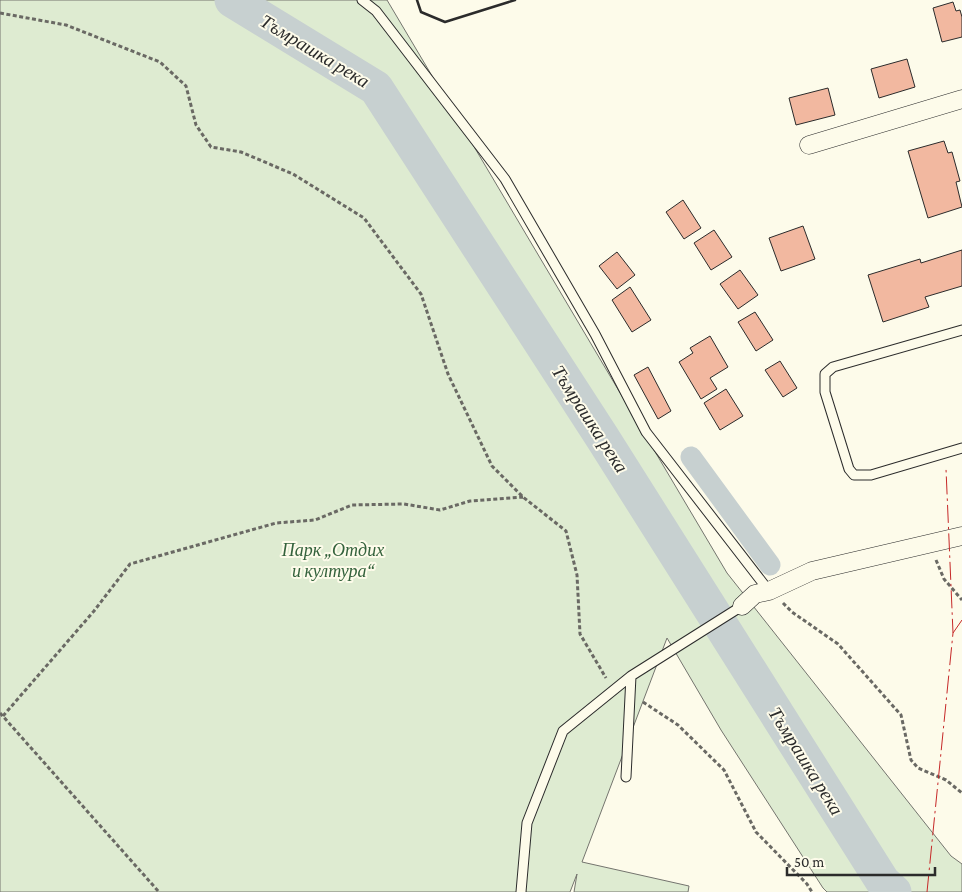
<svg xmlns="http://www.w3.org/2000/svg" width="962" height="892" font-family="'Crimson Pro',serif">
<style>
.green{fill:#deebd1;stroke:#74746e}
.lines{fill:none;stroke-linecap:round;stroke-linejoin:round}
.canal{stroke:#c7d0d0;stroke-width:21}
.river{stroke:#c7d0d0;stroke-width:35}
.building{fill:#f2b8a0;stroke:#2b2b2b}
.service-casing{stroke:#2b2b2b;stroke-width:11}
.minor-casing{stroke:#2b2b2b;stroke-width:19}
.path{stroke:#6a6964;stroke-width:3;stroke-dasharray:4 2.5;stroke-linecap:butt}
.service{stroke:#fdfbea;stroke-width:9}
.minor{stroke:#fdfbea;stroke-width:18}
.wall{stroke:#2b2b2b;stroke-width:2.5}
.power{stroke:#c62828;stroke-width:1;stroke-dasharray:18 4 2.5 4;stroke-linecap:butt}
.labels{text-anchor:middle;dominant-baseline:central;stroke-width:4;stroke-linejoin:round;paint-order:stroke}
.park-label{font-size:18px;font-style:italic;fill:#34623c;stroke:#fdfbea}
.water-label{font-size:19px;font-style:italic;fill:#2b2b2b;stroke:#fdfbea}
</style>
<rect width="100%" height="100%" fill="#fdfbea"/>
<path class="green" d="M 0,0 L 387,0 L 727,573 L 951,856 L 962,864 L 962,892 L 827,892 L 823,888 L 721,730 L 667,638 L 582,862 L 689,886 L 688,892 L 574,892 L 577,874 L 570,892 L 0,892 Z"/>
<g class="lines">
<path class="canal" d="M 691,457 L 770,565"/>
<path class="river" d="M 232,0 L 376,88 L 602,437 L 883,882 L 894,892"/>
</g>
<path class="building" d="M 953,2 L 956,11 L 960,10 L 962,17 L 962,37 L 942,42 L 933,8 Z
M 907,59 L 915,87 L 879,98 L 871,69 Z
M 828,88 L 835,115 L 796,125 L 789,98 Z
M 944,141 L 948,153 L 952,152 L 960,181 L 956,182 L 962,207 L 928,218 L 908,151 Z
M 683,200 L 701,228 L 684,239 L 666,212 Z
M 803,226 L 815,259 L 781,271 L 769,238 Z
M 714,230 L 732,257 L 711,270 L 694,243 Z
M 962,250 L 962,286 L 925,297 L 929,307 L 883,322 L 868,275 L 920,259 L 921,263 Z
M 617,252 L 635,275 L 617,289 L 599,266 Z
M 740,270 L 758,295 L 738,309 L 720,284 Z
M 630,287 L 651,320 L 632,332 L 612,300 Z
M 755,312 L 773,340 L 756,351 L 738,322 Z
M 710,336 L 728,367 L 710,378 L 717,389 L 701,399 L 679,362 L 693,353 L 690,348 Z
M 780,361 L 797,388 L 783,397 L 765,370 Z
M 648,367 L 671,411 L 658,419 L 634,375 Z
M 726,389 L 743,416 L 720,430 L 704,403 Z"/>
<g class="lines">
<defs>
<path id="service" d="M 362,0 L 376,11 L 505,179 L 595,334 L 646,432 L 769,591
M 962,330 L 833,367 L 825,374 L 825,392 L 849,469 L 854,475 L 871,475 L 962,448
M 626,777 L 631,676
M 521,892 L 527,823 L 563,731 L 631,676 L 742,606"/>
<path id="minor" d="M 809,145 L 962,99
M 742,606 L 755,594 L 769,591 L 812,571 L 962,536"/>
</defs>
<use href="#service" class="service-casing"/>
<use href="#minor" class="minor-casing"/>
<path class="path" d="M 0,13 L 66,25 L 160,62 L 186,86 L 196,125 L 211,147 L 241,152 L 293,174 L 364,218 L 421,294 L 448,374 L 492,466 L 523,497 L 566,531 L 577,575 L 580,634 L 606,678
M 936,560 L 944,579 L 962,600
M 783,603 L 792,612 L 838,644 L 901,715 L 911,760 L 918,768 L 946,780 L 962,793
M 643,702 L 678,725 L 724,770 L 756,832 L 807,884 L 812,892
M 0,713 L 159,892
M 3,716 L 94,611 L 130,564 L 276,523 L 315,520 L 352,505 L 404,504 L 440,510 L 470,501 L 523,497"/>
<use href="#service" class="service"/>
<use href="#minor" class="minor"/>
<path class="wall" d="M 417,0 L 421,12 L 445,22 L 515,0"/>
<path class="power" d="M 953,633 L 962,620
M 927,892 L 953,633 L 946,469"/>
</g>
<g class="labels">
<g class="park-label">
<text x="333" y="550">Парк „Отдих<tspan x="333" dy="21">и култура“</tspan></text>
</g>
<g class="water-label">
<text transform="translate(315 51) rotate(31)">Тъмрашка река</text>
<text transform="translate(590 419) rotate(57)">Тъмрашка река</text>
<text transform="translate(806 761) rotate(58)">Тъмрашка река</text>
</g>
</g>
<path d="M787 867v8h148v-8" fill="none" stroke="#2b2b2b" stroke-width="2.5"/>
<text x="794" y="867" font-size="15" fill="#2b2b2b" stroke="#fdfbea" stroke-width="4" paint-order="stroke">50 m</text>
</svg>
